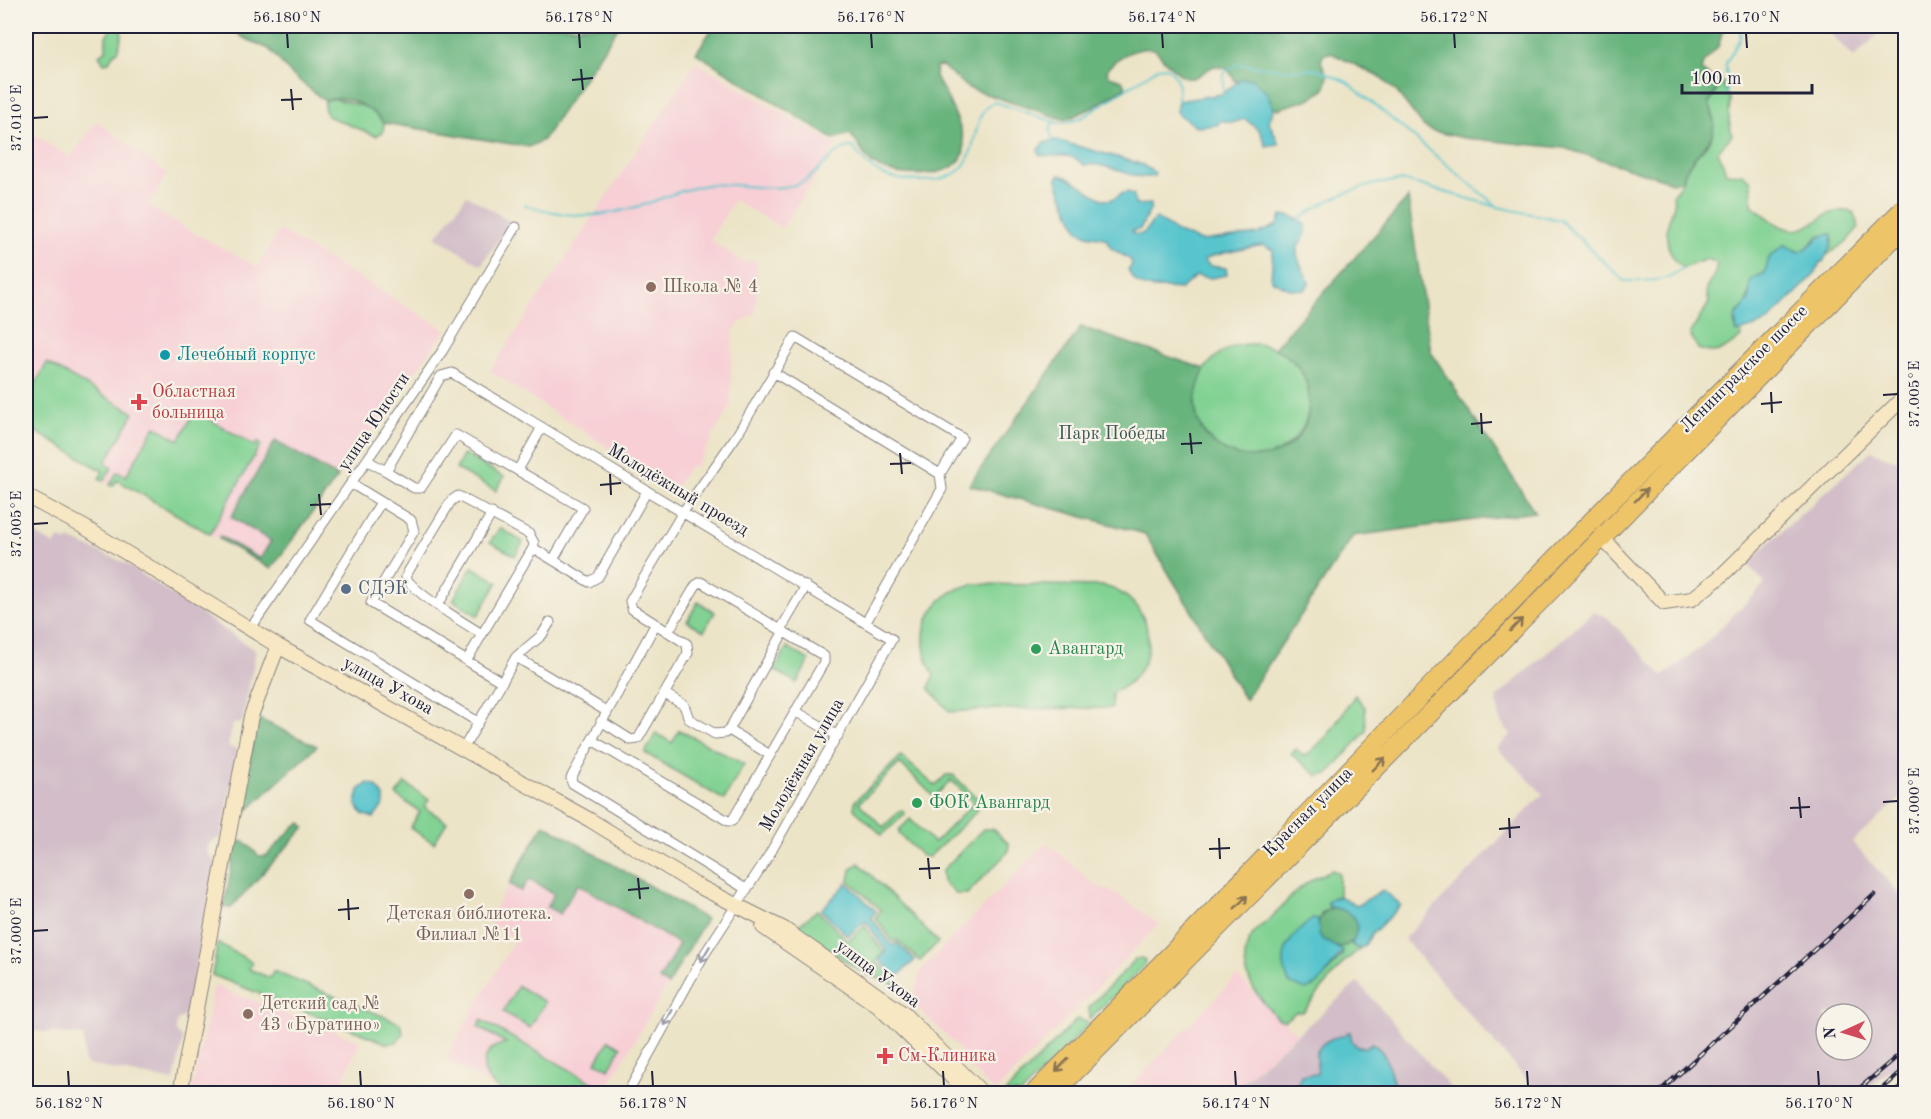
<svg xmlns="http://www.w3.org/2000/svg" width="1931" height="1119" font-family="'Old Standard TT',serif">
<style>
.built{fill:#f7cfd5}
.industrial{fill:#d2bdc8;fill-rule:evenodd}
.green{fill:#81d293;stroke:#527a67;stroke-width:1.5}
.forest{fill:#68b47d;stroke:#456b5c;stroke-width:1.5}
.water{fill:#58c5cd;stroke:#3d7484;stroke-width:1.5}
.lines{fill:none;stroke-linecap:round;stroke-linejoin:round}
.stream{stroke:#58c5cd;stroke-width:2}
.street-casing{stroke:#878381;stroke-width:11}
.secondary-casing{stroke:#878381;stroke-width:16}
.highway-casing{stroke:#878381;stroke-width:20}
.street{stroke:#fff;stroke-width:9}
.secondary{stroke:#f8e7c3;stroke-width:14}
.highway{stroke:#eec469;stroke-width:18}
.rail-casing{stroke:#22223b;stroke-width:4.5}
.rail{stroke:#f7f3e8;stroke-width:2;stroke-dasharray:7;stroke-linecap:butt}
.oneway{stroke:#887352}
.oneway2{stroke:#9c9ca7}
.ticks{fill:none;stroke:#22223b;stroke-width:2}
.education-dot{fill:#8d6e63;stroke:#f7f3e8;stroke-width:2}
.culture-dot{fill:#0f9aa8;stroke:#f7f3e8;stroke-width:2}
.health-dot{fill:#e0444e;stroke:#f7f3e8;stroke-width:2}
.service-dot{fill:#5c6f8a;stroke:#f7f3e8;stroke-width:2}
.leisure-dot{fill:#2e9e5b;stroke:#f7f3e8;stroke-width:2}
.labels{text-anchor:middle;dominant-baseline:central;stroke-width:4.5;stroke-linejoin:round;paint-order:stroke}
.education-label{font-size:18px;fill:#785e54;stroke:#f7f3e8;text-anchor:start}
.culture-label{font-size:18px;fill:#0d838f;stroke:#f7f3e8;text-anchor:start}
.street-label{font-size:18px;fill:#22223b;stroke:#f7f3e8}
.health-label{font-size:18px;fill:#be3a42;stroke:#f7f3e8;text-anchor:start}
.park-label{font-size:18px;fill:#3e5755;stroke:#f7f3e8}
.service-label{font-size:18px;fill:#4e5e75;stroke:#f7f3e8;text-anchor:start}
.leisure-label{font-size:18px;fill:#27864d;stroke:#f7f3e8;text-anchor:start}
.neatline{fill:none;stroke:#22223b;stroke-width:2}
.ticks-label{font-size:15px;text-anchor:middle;fill:#22223b}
</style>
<rect width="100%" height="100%" fill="#f7f3e8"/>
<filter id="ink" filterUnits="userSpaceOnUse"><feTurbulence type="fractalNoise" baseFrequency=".0167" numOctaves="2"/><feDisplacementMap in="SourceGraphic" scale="12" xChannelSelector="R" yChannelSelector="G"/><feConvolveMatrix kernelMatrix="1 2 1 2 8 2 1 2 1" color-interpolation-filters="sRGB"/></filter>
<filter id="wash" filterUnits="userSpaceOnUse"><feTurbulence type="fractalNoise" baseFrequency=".008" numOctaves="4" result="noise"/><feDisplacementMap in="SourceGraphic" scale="24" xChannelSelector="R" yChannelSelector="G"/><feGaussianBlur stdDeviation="1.35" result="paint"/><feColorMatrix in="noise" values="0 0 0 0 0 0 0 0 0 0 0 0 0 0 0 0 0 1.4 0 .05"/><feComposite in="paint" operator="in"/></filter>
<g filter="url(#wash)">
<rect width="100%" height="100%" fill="#ece4c7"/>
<path class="built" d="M 696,62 L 836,145 L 782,228 L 734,200 L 710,240 L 741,261 L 757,261 L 756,313 L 738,324 L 733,333 L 730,407 L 695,467 L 690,465 L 674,490 L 490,371 Z
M 97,121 L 167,174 L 148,205 L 183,227 L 258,267 L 279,230 L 446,330 L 271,569 L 117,480 L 113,486 L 99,479 L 103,471 L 26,426 L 26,130 L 70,157 Z
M 544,824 L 706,919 L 604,1093 L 504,1093 L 445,1059 L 515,939 L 487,922 Z
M 1047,842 L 1091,882 L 1118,895 L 1159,924 L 995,1092 L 962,1059 L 965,1056 L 952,1041 L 912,1003 L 921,970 Z
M 1237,976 L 1297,1034 L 1228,1093 L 1123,1094 Z
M 214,986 L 360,1041 L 338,1093 L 191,1093 Z"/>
<path class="industrial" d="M 1823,26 L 1886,26 L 1854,58 Z
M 467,195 L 511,222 L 481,265 L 436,237 Z
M 1871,451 L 1905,464 L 1906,794 L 1852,842 L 1901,895 L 1905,891 L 1905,1056 L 1864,1093 L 1544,1093 L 1532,1086 L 1404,939 L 1543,794 L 1497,748 L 1511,734 L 1501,723 L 1496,698 L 1593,612 L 1607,617 L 1663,676 L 1701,647 L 1765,584 L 1747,563 ZM 1826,1014 L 1862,1014 L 1862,1050 L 1826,1050 Z
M 26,528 L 54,545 L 59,538 L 67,542 L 69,539 L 125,563 L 256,651 L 242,723 L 233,724 L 228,746 L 238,750 L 221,837 L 209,843 L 207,852 L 216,864 L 187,1014 L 177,1021 L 176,1027 L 176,1031 L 183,1039 L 174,1081 L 88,1065 L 84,1062 L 84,1036 L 26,1030 Z
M 1358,982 L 1455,1093 L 1228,1094 Z"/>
<path class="green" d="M 113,26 L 119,26 L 122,34 L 118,51 L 113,54 L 109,62 L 104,63 L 99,55 L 106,51 L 106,36 Z
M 1717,79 L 1721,80 L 1730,99 L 1729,121 L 1732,135 L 1718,151 L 1726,173 L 1742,174 L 1751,181 L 1752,205 C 1760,211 1770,220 1779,225 C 1810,243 1820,203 1853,212 L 1859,227 L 1846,242 L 1827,255 L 1833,239 L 1819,235 L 1804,251 L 1799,252 L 1784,245 L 1769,258 L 1765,273 L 1750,289 L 1746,305 L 1737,313 L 1734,322 L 1737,333 L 1741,331 L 1742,336 C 1728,348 1717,357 1698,349 L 1690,334 L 1709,303 L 1706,289 L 1715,273 L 1717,263 L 1707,259 L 1683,268 L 1674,260 L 1668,246 L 1666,230 L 1674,205 L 1673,194 L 1683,181 L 1687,167 L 1711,140 L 1714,117 L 1709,104 L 1718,88 Z
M 331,98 L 370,108 L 384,123 L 383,132 L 376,136 L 327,116 L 324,107 L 325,101 Z
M1195 401a57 57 0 1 1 114 0a57 57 0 1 1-114 0Z
M 47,363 L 134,413 L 105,463 L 112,468 L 104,481 L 99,479 L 103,471 L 26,426 L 26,401 Z
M 195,411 L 255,446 L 258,442 L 261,444 L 210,534 L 117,480 L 113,486 L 110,485 L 117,472 L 126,476 L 155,426 L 179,440 Z
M 464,454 L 504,477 L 496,491 L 456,469 Z
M 500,528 L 523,542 L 515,556 L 490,542 Z
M 472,567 L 498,582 L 478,616 L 453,600 Z
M 975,584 L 1104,586 C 1159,600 1164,672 1112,693 L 1112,708 L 998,709 L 950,712 L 929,688 L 934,675 C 910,636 930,591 975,584 Z
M 698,602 L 715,612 L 704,631 L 687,621 Z
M 787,647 L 809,660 L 797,683 L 774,670 Z
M 1355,695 L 1365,707 L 1366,731 L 1328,774 L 1318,776 L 1291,754 L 1296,749 L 1305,757 L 1328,735 Z
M 679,730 L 744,764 L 724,800 L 645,753 L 656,733 L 672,743 Z
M 901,756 L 935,786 L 946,775 L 953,775 L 979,800 L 977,811 L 929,857 L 922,856 L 899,834 L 899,830 L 910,819 L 934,843 L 974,803 L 951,780 L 934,797 L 900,763 L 859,803 L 883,827 L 901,810 L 905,814 L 882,835 L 854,809 L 855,801 Z
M 405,783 L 429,800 L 424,807 L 447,822 L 434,843 L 410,828 L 420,812 L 396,795 Z
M 983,829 L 993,829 L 1009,844 L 1008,852 L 967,894 L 956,894 L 943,882 L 942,871 Z
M 859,863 L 938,942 L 920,961 L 897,940 L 893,942 L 875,917 L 881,910 L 849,881 L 851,870 Z
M 1332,870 L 1339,873 L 1339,896 L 1332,898 L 1328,906 L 1331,907 L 1321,913 L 1320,924 L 1318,919 C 1291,934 1276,952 1289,983 L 1313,988 L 1342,956 L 1343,951 L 1339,947 L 1352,943 L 1352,946 L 1360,949 L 1344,962 L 1303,1012 L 1296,1012 L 1285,1020 L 1278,1019 C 1256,996 1232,966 1253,934 C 1257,927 1265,924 1271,918 C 1294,894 1299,884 1332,870 Z
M 817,910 L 848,941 L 865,926 L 884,953 L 876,962 L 897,981 L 895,987 L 883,976 L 880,979 L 862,972 L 799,929 L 799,925 Z
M 218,943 L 252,962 L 249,969 L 270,978 L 273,971 L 400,1023 L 403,1033 L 397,1042 L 386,1043 L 212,975 Z
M 1141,958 L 1145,960 L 1144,966 L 1090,1019 L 1089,1007 L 1136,959 Z
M 518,986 L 545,1002 L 530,1028 L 503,1012 Z
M 1077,1019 L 1088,1022 L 1088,1025 L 1022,1093 L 1004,1094 Z
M 481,1020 L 604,1089 L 601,1093 L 592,1091 L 592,1093 C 573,1094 525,1098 509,1094 C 496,1090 483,1078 484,1064 C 486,1051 495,1045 506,1043 L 478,1027 Z
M 609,1040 L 621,1047 L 609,1069 L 596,1062 Z"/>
<path class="forest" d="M 231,26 L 619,26 L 543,140 L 529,147 L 384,123 C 372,108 344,92 325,101 L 291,74 L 269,49 L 242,37 Z
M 714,26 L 1724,26 L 1718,47 L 1703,63 L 1701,71 L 1720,82 L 1709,104 C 1727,147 1689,147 1683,181 L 1672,182 L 1564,148 L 1464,138 L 1432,131 L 1423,126 L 1397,92 L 1378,76 L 1331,53 L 1324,54 L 1321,61 L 1328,77 L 1324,90 L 1309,99 L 1278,109 L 1274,108 L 1266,92 L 1252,79 L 1235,81 L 1228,69 L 1214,66 C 1207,69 1199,77 1192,78 C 1182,81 1161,57 1155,49 C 1139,46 1120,55 1109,67 L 1107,72 L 1109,76 L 1122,80 L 1126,87 L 1092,108 L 1065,120 L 968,88 L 942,66 L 936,67 L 935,76 C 945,92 965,130 964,149 C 963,180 895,179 876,166 C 863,158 860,145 850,134 L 833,139 L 696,53 Z
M 1408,198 L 1431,352 L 1535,512 L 1353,536 L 1245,700 L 1145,534 L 969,485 L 1081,327 L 1205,369 C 1156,466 1313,493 1309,397 C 1308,374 1293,357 1274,348 Z
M 275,441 L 338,477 L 271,569 L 219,539 L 220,536 L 260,559 L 271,541 L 231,517 Z
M 257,718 L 317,746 L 238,819 Z
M 301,823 L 305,827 L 231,908 L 224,907 L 236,841 L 245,842 L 259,856 L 266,856 L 295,826 Z
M 544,824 L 706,919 L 668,985 L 659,980 L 679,944 L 578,884 L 560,914 L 547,907 L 554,894 L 529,879 L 521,891 L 509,884 Z
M1318 927a20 20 0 1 1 40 0a20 20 0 1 1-40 0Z"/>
<path class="water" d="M 1241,79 L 1252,79 L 1266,92 L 1274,108 L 1269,122 L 1279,144 L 1266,146 L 1260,131 L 1245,119 L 1232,123 L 1221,120 L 1217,125 L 1196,127 L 1176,112 L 1178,101 L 1222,94 Z
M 1056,140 L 1141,164 L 1155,173 L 1154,176 C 1134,182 1108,161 1084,165 C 1070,151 1057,158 1040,155 L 1038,150 L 1043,143 Z
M 1060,175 C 1076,178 1096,200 1107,200 C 1115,200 1121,192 1128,192 L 1134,195 L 1135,205 L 1151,204 L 1151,208 L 1140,229 L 1132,231 L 1133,234 C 1148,237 1147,225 1156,218 L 1177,232 L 1201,241 L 1258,234 L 1277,225 L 1281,216 C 1291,214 1311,222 1305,236 C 1302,242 1296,244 1297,252 C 1297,262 1306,274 1309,283 L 1305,290 L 1290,289 L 1271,280 L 1273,250 L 1263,245 C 1250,248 1211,254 1204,260 L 1210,266 L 1226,268 L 1227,275 L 1211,278 L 1196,276 L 1181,289 C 1160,286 1139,295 1128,270 L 1132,265 L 1131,260 L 1111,248 L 1106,239 C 1097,235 1087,238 1079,230 C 1075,226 1056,182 1057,178 Z
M 1832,234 L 1831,246 L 1823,262 L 1820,262 L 1815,274 L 1766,323 L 1737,333 L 1735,317 L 1749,300 L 1750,280 L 1765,273 L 1769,258 L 1784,245 L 1799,252 C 1813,248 1813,235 1832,234 Z
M 368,783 L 376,786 L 384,796 L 384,804 L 374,818 L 362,814 L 356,804 L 359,790 Z
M 847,883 L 876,911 L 871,917 L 892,946 L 897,943 L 915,960 L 897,977 L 879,960 L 886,951 L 866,921 L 848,936 L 821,910 Z
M 1383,890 L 1401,905 L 1371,935 L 1364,947 L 1356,948 L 1352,943 C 1366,915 1348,911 1328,906 L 1328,901 C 1342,890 1347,903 1358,905 Z
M 1313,918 L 1318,919 L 1319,934 L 1323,940 L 1343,951 L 1319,983 L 1306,990 L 1289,983 C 1276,951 1289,939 1313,918 Z
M 1348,1032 L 1350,1032 L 1352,1041 L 1357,1047 L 1367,1047 L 1371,1043 C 1392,1053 1387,1078 1399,1093 L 1294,1093 L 1301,1075 L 1317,1074 C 1319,1067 1315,1059 1316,1054 C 1320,1042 1334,1036 1345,1036 Z"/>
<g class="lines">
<path class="stream" d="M 1223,91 L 1224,73 L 1237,64 L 1290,70 L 1317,69 L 1347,82 L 1498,207 L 1560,220 L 1624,281 C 1647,281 1665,283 1683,268
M 1727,96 L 1726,63 L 1740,38 L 1741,26
M 1053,140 L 1050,132 L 1052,123 L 1066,123 L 1083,117 L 1158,68 L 1166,67 C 1179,75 1179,87 1178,101
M 525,205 C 573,219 598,219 646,204 C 666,197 685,188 707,185 C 737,182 769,193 798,184 C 818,177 835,145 853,147 C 866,167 881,178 906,180 C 999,190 958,116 995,102 L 1055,122
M 1300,220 C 1323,198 1374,180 1405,181 L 1495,206"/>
</g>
</g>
<g filter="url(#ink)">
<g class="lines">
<defs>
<path id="street" d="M 368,461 L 386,471 L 441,376 L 452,373 L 892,639 L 769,855 L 704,955 L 627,1094
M 518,470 L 542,427
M 386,471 L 414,488 L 421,488 L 456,435 L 583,508 L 553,560 L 589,582 L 598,577 L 647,491
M 352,484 L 411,520 L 414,531 L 371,603 L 502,682 L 463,749
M 381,502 L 310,620 L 478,722
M 438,605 L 492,513
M 866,622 L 942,489 L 940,474
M 655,625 L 571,778 L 572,783 L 746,889
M 250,629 L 443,350 L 516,227
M 781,629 L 806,586
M 482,634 C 467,625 411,591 406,577 L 408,572 L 451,501 L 458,496 L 529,534 L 534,543 L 533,548
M 516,657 L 542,635 L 550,622
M 467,660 L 533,548 L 553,560
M 502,682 L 516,657 L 606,711
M 665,694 L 684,705 L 689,719 L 715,734 L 725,733 L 729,730 L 770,755
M 795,711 L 838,736
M 601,721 L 631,740 L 638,739 L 688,653 L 687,644 L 632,609 L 630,601 L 683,512 L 737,435 L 795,337 L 962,438 L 940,474 L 773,372
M 729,730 L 784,631
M 592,740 L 728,821 L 732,821 L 824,662 L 824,656 L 701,582 L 696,585 L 668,632"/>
<path id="secondary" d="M 26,496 L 84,527 L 278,646 L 590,820 L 696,885 L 784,929 L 904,1014 L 983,1094
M 1601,537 L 1664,603 L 1692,599 L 1720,577 L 1906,395
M 763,927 L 878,1006 L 969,1094
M 180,1094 L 251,716 L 278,646"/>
<path id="highway" d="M 1033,1094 C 1217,909 1396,720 1579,534 C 1687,424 1797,316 1906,206
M 1053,1094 L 1482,661 L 1906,225"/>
</defs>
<use href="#street" class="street-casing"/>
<use href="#secondary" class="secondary-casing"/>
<use href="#highway" class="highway-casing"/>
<use href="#street" class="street"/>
<use href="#secondary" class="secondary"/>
<use href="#highway" class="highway"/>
<defs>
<path id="rail" d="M 1657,1094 L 1874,895
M 1853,1094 L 1906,1049
M 1876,1094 L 1906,1068
M 1891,1094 L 1906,1086"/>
</defs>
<use href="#rail" class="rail-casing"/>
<use href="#rail" class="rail"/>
</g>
<defs><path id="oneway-shaft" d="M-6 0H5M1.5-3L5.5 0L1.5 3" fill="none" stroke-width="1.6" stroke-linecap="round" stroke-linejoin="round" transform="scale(1.5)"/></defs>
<g class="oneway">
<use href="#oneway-shaft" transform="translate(1641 495) rotate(-46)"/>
<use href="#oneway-shaft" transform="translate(1516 625) rotate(-46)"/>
<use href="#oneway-shaft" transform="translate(1379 764) rotate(-45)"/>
<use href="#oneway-shaft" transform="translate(1241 902) rotate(-45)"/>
<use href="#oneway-shaft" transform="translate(1062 1065) rotate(135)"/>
</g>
<g class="oneway2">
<use href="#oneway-shaft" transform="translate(705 954) rotate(121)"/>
<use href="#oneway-shaft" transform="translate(668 1018) rotate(119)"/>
</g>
</g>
<path class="ticks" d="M 287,33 L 288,48M 579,33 L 580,48M 871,33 L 872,48M 1162,33 L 1163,48M 1454,33 L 1455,48M 1746,33 L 1747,48M 581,69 L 583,90M 572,80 L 593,78M 291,89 L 293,110M 281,100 L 302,99M 33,118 L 48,117M 1771,392 L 1772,413M 1883,395 L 1898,394M 1761,404 L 1782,402M 1481,413 L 1482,434M 1471,424 L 1492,422M 1190,433 L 1192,454M 1181,444 L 1202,443M 900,453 L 902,474M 890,464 L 911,463M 610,474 L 611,495M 600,485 L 621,483M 319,494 L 321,515M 310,505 L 331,504M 33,524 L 48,523M 1799,797 L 1801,818M 1883,802 L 1898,801M 1790,808 L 1810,807M 1509,818 L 1510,838M 1499,829 L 1520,827M 1219,838 L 1220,859M 1209,849 L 1230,848M 928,858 L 930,879M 919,869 L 940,868M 638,878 L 640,899M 628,890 L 649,888M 348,899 L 349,920M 338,910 L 359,908M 33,931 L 48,930M 68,1071 L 69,1086M 360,1071 L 361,1086M 652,1071 L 653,1086M 943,1071 L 944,1086M 1235,1071 L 1236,1086M 1527,1071 L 1528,1086M 1818,1071 L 1819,1086"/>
<g class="education-dot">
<circle cx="651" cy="287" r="6"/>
<circle cx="469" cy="894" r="6"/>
<circle cx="248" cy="1014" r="6"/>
</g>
<circle class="culture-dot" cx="165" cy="355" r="6"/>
<g class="health-dot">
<path d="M136 393h6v6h6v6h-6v6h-6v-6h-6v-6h6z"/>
<path d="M882 1047h6v6h6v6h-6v6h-6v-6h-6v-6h6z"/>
</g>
<circle class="service-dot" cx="346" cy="589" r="6"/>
<g class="leisure-dot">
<circle cx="1036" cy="649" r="6"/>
<circle cx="917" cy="803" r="6"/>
</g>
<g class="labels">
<g class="education-label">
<text x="663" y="287">Школа № 4</text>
<text x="469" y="914" text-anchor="middle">Детская библиотека.<tspan x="469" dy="21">Филиал №11</tspan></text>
<text x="260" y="1004">Детский сад №<tspan x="260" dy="21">43 «Буратино»</tspan></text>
</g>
<g class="culture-label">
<text x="177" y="355">Лечебный корпус</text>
</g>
<g class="street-label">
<text transform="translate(1744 369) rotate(-45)">Ленинградское шоссе</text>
<text transform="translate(374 422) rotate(-56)">улица Юности</text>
<text transform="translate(678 490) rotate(31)">Молодёжный проезд</text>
<text transform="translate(388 686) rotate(29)">улица Ухова</text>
<text transform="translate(802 765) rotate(-60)">Молодёжная улица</text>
<text transform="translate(1308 812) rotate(-45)">Красная улица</text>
<text transform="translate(878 974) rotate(37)">улица Ухова</text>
</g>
<g class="health-label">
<text x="152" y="392">Областная<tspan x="152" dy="21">больница</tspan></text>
<text x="898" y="1056">См-Клиника</text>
</g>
<g class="park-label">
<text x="1112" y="434">Парк Победы</text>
</g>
<g class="service-label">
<text x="358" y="589">СДЭК</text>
</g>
<g class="leisure-label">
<text x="1048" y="649">Авангард</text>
<text x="929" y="803">ФОК Авангард</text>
</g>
</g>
<rect width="1931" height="1119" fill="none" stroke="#f7f3e8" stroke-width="66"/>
<g transform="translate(1844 1032) rotate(266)"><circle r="28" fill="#f7f3e8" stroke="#a29fa3" stroke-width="1.5"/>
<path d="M0-4.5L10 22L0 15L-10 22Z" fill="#d1495b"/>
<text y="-9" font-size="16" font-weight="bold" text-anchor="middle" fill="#22223b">N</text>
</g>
<path d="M1682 84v9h130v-9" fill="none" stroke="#22223b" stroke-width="3"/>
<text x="1691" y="84" font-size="18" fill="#22223b" stroke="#f7f3e8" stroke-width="4.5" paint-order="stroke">100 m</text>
<rect x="33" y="33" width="1865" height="1053" class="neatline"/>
<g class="ticks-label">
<text x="287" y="22">56.180°N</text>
<text x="579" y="22">56.178°N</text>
<text x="871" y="22">56.176°N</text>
<text x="1162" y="22">56.174°N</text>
<text x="1454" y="22">56.172°N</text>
<text x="1746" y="22">56.170°N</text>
<text transform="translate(16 118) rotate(-90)" y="5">37.010°E</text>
<text transform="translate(1914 394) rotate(-90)" y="5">37.005°E</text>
<text transform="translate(16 524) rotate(-90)" y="5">37.005°E</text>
<text transform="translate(1914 801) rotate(-90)" y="5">37.000°E</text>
<text transform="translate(16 931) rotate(-90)" y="5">37.000°E</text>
<text x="69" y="1108">56.182°N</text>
<text x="361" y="1108">56.180°N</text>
<text x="653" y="1108">56.178°N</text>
<text x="944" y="1108">56.176°N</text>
<text x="1236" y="1108">56.174°N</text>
<text x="1528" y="1108">56.172°N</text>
<text x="1819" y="1108">56.170°N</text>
</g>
</svg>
